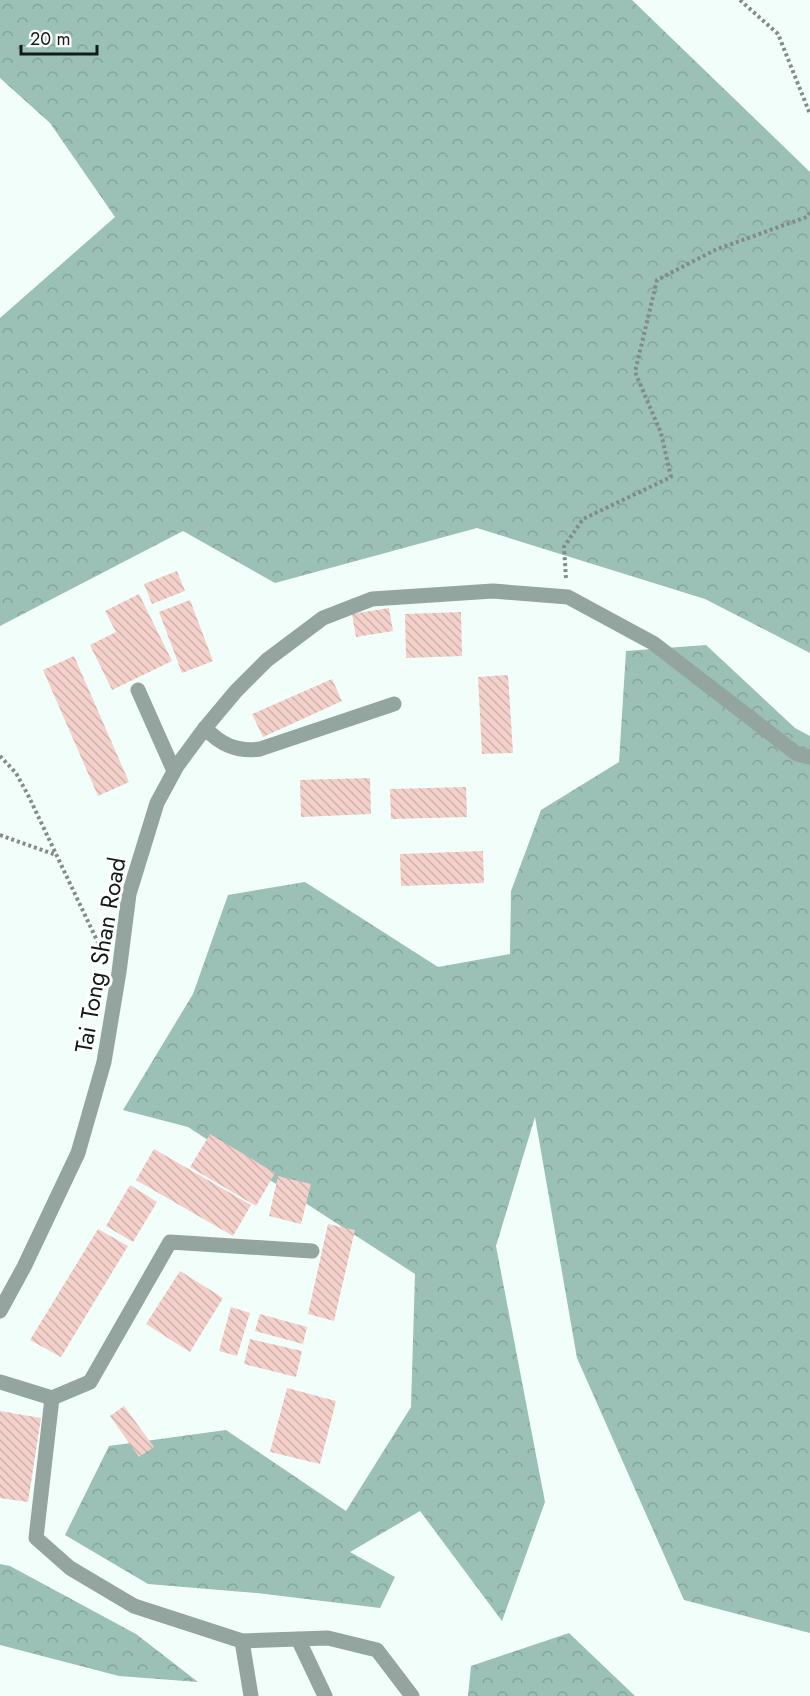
<svg xmlns="http://www.w3.org/2000/svg" width="810" height="1696" font-family="Jost,sans-serif">
<style>
.forest{fill:url(#forest-crowns)}
.building{fill:url(#building-back-hatch)}
.lines{fill:none;stroke-linecap:round;stroke-linejoin:round}
.path{stroke:#828d8a;stroke-width:4;stroke-dasharray:3 3;stroke-linecap:butt}
.lane{stroke:#94a49f;stroke-width:15}
.street{stroke:#94a49f;stroke-width:15}
.labels{text-anchor:middle;dominant-baseline:central;stroke-width:6;stroke-linejoin:round;paint-order:stroke}
.street-label{font-size:24px;fill:#111c19;stroke:#fff}
</style>
<defs>
<pattern id="forest-crowns" width="20" height="18" patternUnits="userSpaceOnUse" patternTransform="scale(1.5)"><rect width="20" height="18" fill="#9bc0b6"/><path d="M2 6a3 3 0 1 1 6 0M12 15a3 3 0 1 1 6 0" fill="none" stroke="#84a49c"/></pattern>
<pattern id="building-back-hatch" width="6" height="6" patternUnits="userSpaceOnUse" patternTransform="scale(1.5)"><rect width="6" height="6" fill="#f4d0ca"/><path d="M-1 5l2 2M0 0l6 6M5-1l2 2" fill="none" stroke="#d0b2ad"/></pattern>
</defs>
<rect width="100%" height="100%" fill="#f2fefa"/>
<path class="forest" d="M 0,0 L 632,0 L 810,172 L 810,653 L 705,599 L 477,528 L 275,583 L 183,531 L 0,626 L 0,318 L 115,217 L 50,123 L 0,78 Z
M 706,645 L 795,728 L 810,736 L 810,1633 L 684,1600 L 577,1358 L 535,1117 L 496,1246 L 545,1502 L 502,1621 L 420,1511 L 350,1552 L 395,1577 L 380,1608 L 257,1593 L 148,1584 L 65,1535 L 109,1446 L 226,1430 L 346,1511 L 411,1407 L 415,1274 L 188,1127 L 123,1110 L 193,994 L 228,895 L 305,882 L 438,967 L 510,954 L 511,891 L 541,810 L 619,762 L 626,651 Z
M 0,1564 L 10,1566 L 136,1634 L 198,1682 L 119,1676 L 0,1645 Z
M 569,1633 L 635,1696 L 468,1696 L 471,1666 Z"/>
<path class="building" d="M 177,571 L 185,591 L 152,604 L 144,584 Z
M 139,594 L 172,661 L 112,690 L 90,645 L 116,632 L 105,611 Z
M 190,600 L 213,661 L 182,673 L 159,612 Z
M 389,608 L 393,631 L 356,637 L 352,614 Z
M 461,612 L 462,656 L 406,658 L 405,614 Z
M 74,656 L 129,782 L 98,796 L 43,670 Z
M 508,675 L 513,753 L 482,754 L 478,677 Z
M 332,679 L 342,701 L 263,737 L 252,714 Z
M 370,778 L 371,814 L 301,817 L 300,780 Z
M 466,787 L 467,817 L 391,819 L 390,789 Z
M 483,851 L 484,883 L 401,886 L 400,854 Z
M 210,1134 L 275,1173 L 256,1206 L 190,1167 Z
M 154,1149 L 251,1205 L 233,1236 L 136,1180 Z
M 278,1176 L 311,1184 L 301,1224 L 269,1216 Z
M 130,1185 L 157,1202 L 133,1242 L 106,1226 Z
M 328,1224 L 355,1230 L 334,1321 L 308,1314 Z
M 98,1229 L 128,1246 L 61,1357 L 30,1340 Z
M 180,1271 L 223,1298 L 190,1352 L 146,1324 Z
M 231,1307 L 250,1313 L 237,1356 L 219,1351 Z
M 260,1314 L 307,1327 L 303,1344 L 255,1331 Z
M 250,1339 L 302,1351 L 296,1377 L 244,1364 Z
M 287,1388 L 336,1401 L 320,1464 L 270,1452 Z
M 124,1406 L 154,1447 L 139,1457 L 110,1416 Z
M 0,1411 L 41,1418 L 28,1502 L 0,1498 Z"/>
<g class="lines">
<path class="path" d="M 740,0 L 778,34 L 810,114
M 566,578 L 564,547 L 583,519 L 671,477 L 661,433 L 635,372 L 657,280 L 717,249 L 807,217 L 810,212
M 0,756 L 16,773 L 29,797 L 101,949
M 0,835 L 56,855"/>
<path class="lane" d="M 138,690 L 174,771
M 205,728 C 221,745 237,752 260,749 L 394,704
M 0,1382 L 52,1398 L 36,1538 L 70,1568 L 134,1606 L 242,1641 L 328,1638 L 377,1650 L 412,1696
M 52,1398 L 90,1382 L 170,1242 L 312,1251
M 298,1639 L 325,1696
M 242,1641 L 251,1696"/>
<path class="street" d="M 0,1311 L 24,1267 L 78,1153 L 104,1062 L 119,972 L 129,894 L 157,803 L 177,766 L 205,728 L 236,691 L 267,660 L 323,618 L 372,599 L 493,591 L 568,597 L 653,643 L 797,754 L 810,757"/>
</g>
<g class="labels">
<g class="street-label">
<text transform="translate(100 955) rotate(-80)">Tai Tong Shan Road</text>
</g>
</g>
<path d="M21 45v9h76v-9" fill="none" stroke="#111c19" stroke-width="3"/>
<text x="30" y="45" font-size="18" fill="#111c19" stroke="#ffffff" stroke-width="4.5" paint-order="stroke">20 m</text>
</svg>
